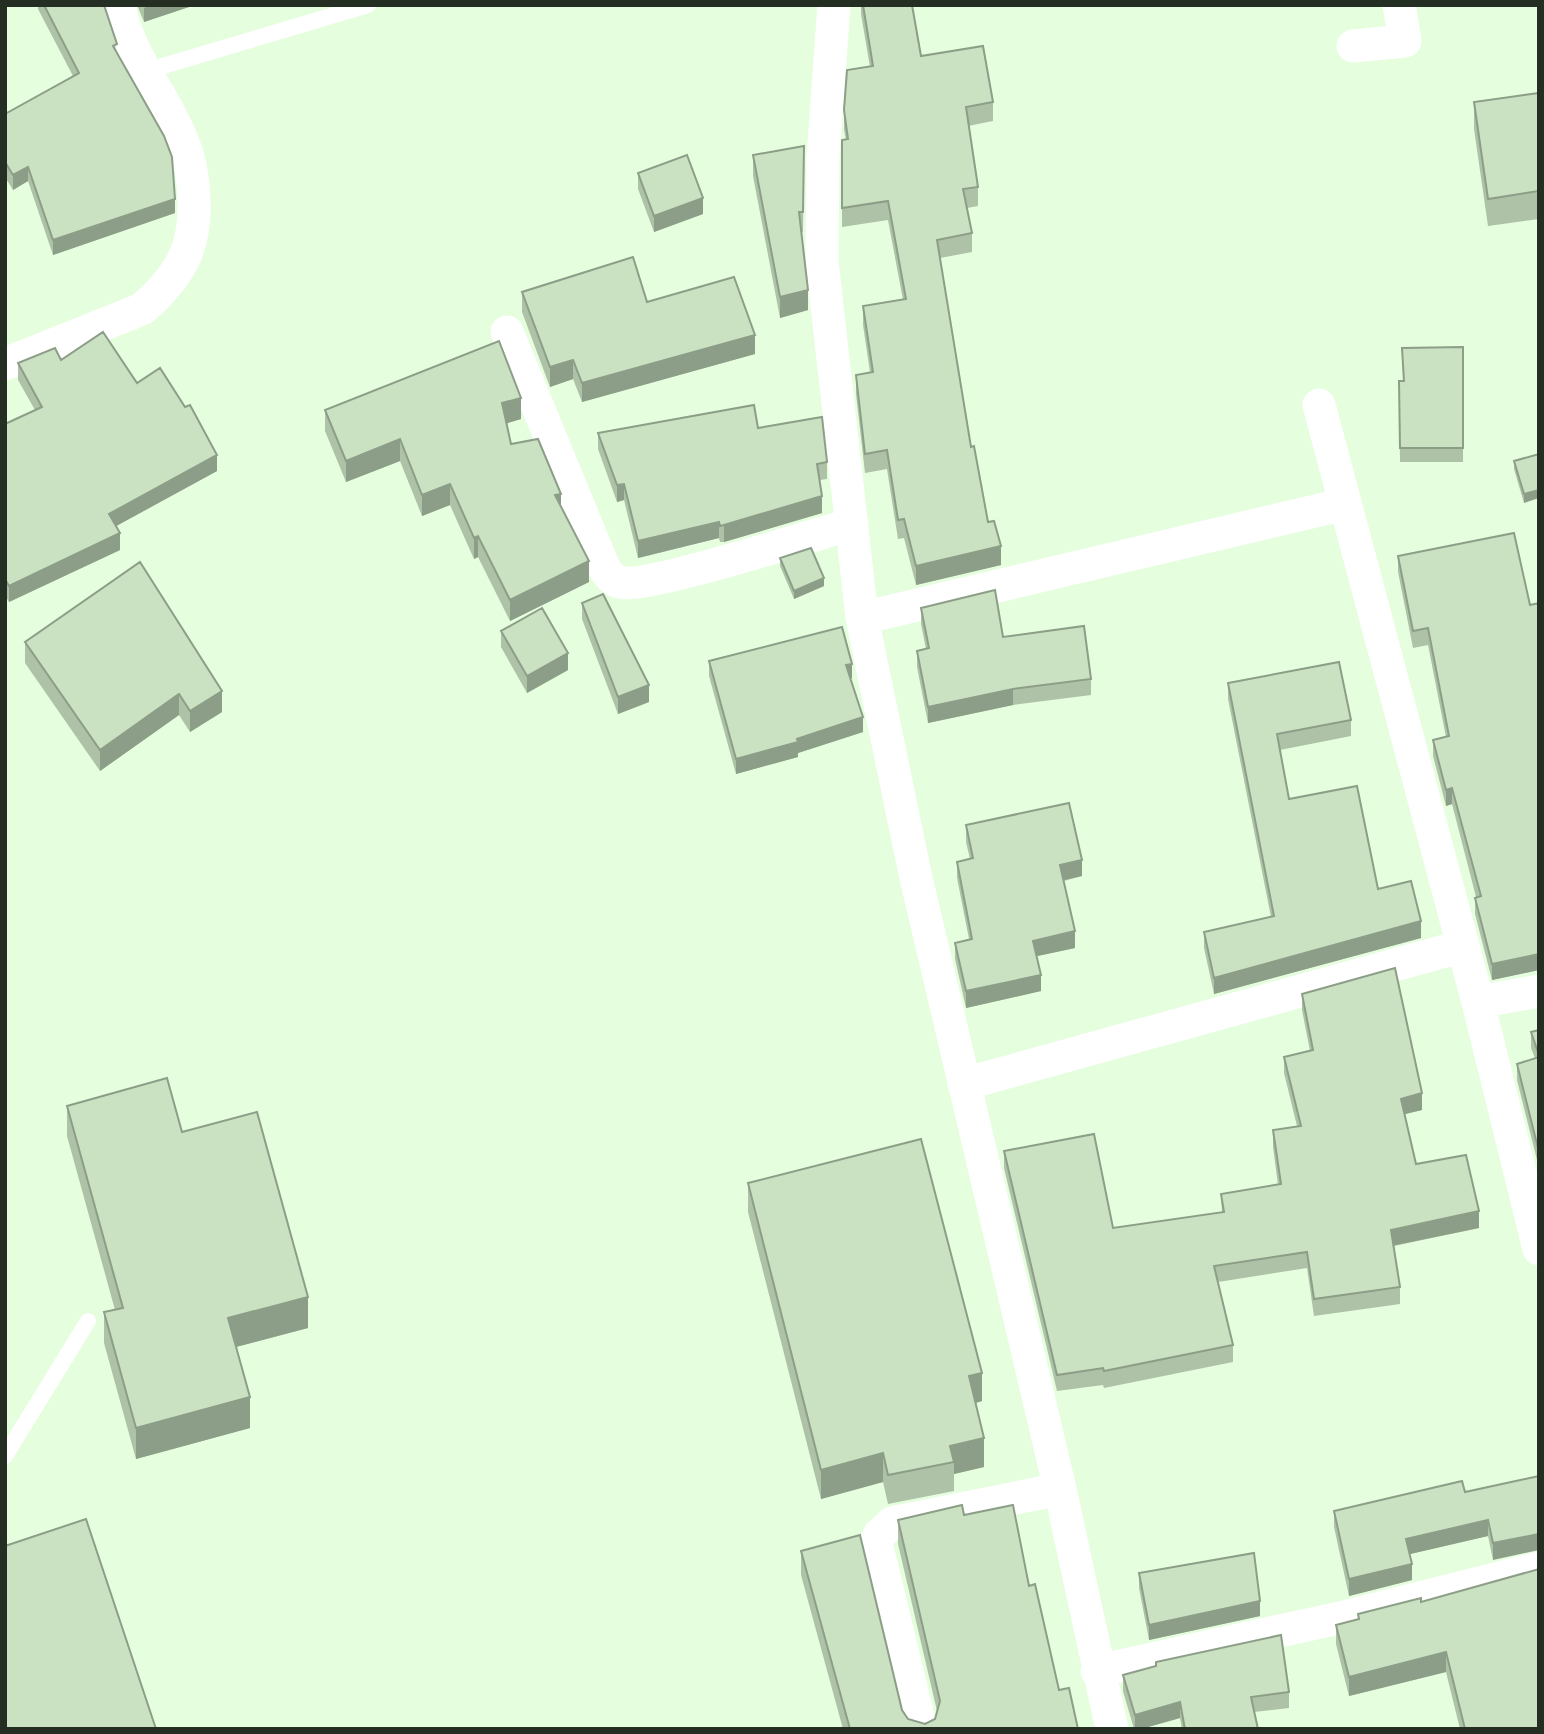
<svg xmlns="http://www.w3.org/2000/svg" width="1544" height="1734" font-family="'Titillium Web',sans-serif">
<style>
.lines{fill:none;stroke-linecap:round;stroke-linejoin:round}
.service{stroke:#fff;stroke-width:16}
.minor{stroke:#fff;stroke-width:33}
.wall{fill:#aec2a7}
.shaded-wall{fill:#8d9e88}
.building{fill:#cae2c2;stroke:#8d9e88;stroke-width:2}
</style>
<rect width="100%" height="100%" fill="#e5fedd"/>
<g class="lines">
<path class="service" d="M 146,71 L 368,5
M 5,1456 L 88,1321"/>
<path class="minor" d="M 834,5 L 823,157 L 822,261 L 862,618 L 916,878 L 1060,1489 L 1112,1729
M 1353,46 L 1405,41 L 1399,5
M 507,332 L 600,558 C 604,568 608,578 619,582 C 643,590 817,534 852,524
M 5,364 L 142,309 C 157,297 174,278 183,260 C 200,227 196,173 182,140 C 165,97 126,51 119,5
M 1319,405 L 1478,1002 L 1539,1249
M 862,618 L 1345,504
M 1478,1002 L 1539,991
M 964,1084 L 1463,946
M 1097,1671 L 1344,1617 L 1539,1568
M 921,1729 L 876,1543 L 879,1535 L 892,1523 L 1060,1489"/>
</g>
<path class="wall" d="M 38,5 L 104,5 L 117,53 L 175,213 L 53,255 L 28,181 L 13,190 L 5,177 L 5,114 L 73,76 L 38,9 Z
M 137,5 L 195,5 L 144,22 Z
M 861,5 L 912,5 L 921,56 L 993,102 L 993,121 L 968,126 L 978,187 L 978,206 L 967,208 L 972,233 L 972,252 L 940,258 L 971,447 L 988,522 L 1001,565 L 916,585 L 904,538 L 898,539 L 887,469 L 865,473 L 856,394 L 856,375 L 870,372 L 863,325 L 863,306 L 903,300 L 888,220 L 842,227 L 842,140 L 846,140 L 844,130 L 844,110 L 870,67 L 861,14 Z
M 1539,93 L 1539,219 L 1488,226 L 1474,129 L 1474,102 Z
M 804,146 L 803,232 L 802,233 L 808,310 L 780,318 L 753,176 L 753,155 Z
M 638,173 L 703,214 L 654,232 L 638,189 Z
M 522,292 L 647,302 L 755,354 L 582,402 L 573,379 L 550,387 L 522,312 Z
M 1463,347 L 1463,462 L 1400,462 L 1399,381 L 1403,381 L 1402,348 Z
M 61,360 L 137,383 L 217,471 L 116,526 L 120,550 L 9,602 L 5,595 L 5,424 L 35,410 L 18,380 L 18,363 Z
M 325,410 L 521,419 L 506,423 L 511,444 L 561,506 L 589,582 L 510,621 L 478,557 L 474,559 L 450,505 L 422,516 L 400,461 L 346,482 L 325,431 Z
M 758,428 L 827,462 L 827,479 L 820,480 L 822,513 L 724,542 L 720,542 L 719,538 L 638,558 L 624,500 L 617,502 L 598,449 L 598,433 Z
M 1539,454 L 1524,503 L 1514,469 L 1514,461 Z
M 1398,556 L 1530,605 L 1539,603 L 1539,970 L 1492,980 L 1475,914 L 1475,898 L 1476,897 L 1452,804 L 1446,806 L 1433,756 L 1433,740 L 1446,737 L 1428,645 L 1413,648 L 1398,572 Z
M 780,558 L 824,586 L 794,599 L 780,566 Z
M 140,562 L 222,712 L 190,732 L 179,715 L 100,771 L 25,663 L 25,642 Z
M 582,603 L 649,702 L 618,714 L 582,619 Z
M 921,608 L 1003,637 L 1091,679 L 1091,695 L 1013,705 L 928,723 L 917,667 L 917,651 L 926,649 L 921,624 Z
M 501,631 L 568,670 L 527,693 L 501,647 Z
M 709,661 L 852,678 L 850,679 L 863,732 L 798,753 L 798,757 L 736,774 L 709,676 Z
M 1228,683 L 1351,720 L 1351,736 L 1280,750 L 1289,799 L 1378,889 L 1421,938 L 1214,994 L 1204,948 L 1204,932 L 1271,917 L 1228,699 Z
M 966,825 L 1082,876 L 1064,881 L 1075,948 L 1037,956 L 1041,991 L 966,1008 L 955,959 L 955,943 L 969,939 L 957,878 L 957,862 L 970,859 L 966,842 Z
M 1302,994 L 1422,1110 L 1405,1114 L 1416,1164 L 1479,1228 L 1394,1246 L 1400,1287 L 1400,1304 L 1314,1316 L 1307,1268 L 1218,1282 L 1233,1345 L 1233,1362 L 1104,1388 L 1103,1385 L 1057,1391 L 1004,1168 L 1004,1151 L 1113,1228 L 1222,1212 L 1221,1194 L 1278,1185 L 1273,1147 L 1273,1130 L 1297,1126 L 1284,1073 L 1284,1057 L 1310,1051 L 1302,1010 Z
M 1539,1030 L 1539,1168 L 1517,1080 L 1517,1064 L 1535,1058 L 1531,1048 L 1531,1032 Z
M 67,1106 L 182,1132 L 308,1328 L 236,1347 L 250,1428 L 136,1459 L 104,1343 L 104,1312 L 115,1310 L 67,1136 Z
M 748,1183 L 982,1401 L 975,1403 L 984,1467 L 954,1474 L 954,1491 L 888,1504 L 883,1482 L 821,1499 L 748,1212 Z
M 1539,1476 L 1493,1560 L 1488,1536 L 1410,1554 L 1412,1580 L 1349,1596 L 1334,1527 L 1334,1511 L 1465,1492 Z
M 964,1515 L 1029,1586 L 1059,1690 L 1078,1729 L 843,1729 L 801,1575 L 801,1551 L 908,1719 L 925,1724 L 935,1719 L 937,1711 L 898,1544 L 898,1520 Z
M 1139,1573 L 1260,1616 L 1149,1640 L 1139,1588 Z
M 1421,1602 L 1539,1729 L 1460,1729 L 1446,1672 L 1349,1696 L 1336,1644 L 1336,1625 L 1358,1619 L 1358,1614 Z
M 1156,1662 L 1289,1692 L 1289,1708 L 1254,1712 L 1258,1729 L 1182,1729 L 1180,1718 L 1141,1729 L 1134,1729 L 1123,1691 L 1123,1675 L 1156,1666 Z"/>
<path class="shaded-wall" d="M 151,5 L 195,5 L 144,22 L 144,8 Z
M 28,167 L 28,181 L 13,190 L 13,175 Z
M 703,198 L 703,214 L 654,232 L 654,216 Z
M 175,199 L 175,213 L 53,255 L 53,240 Z
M 808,290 L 808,310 L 780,318 L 780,297 Z
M 755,335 L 755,354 L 582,402 L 582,383 Z
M 573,360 L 573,379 L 550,387 L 550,367 Z
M 521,398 L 521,419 L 502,425 L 502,403 Z
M 400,439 L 400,461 L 346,482 L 346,461 Z
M 217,455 L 217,471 L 109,530 L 109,514 Z
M 450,484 L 450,505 L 422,516 L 422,495 Z
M 624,484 L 624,500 L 617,502 L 617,485 Z
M 1539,490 L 1539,498 L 1524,503 L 1524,494 Z
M 561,494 L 561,515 L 555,495 Z
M 822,496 L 822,513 L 724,542 L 724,525 Z
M 719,522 L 719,538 L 638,558 L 638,541 Z
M 120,533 L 120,550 L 9,602 L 9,586 Z
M 478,536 L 478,557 L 474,559 L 474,538 Z
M 1001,546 L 1001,565 L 916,585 L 916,566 Z
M 589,561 L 589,582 L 510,621 L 510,600 Z
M 824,578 L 824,586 L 794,599 L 794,591 Z
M 568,653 L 568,670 L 527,693 L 527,676 Z
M 852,664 L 852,678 L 846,680 L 846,665 Z
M 649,685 L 649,702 L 618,714 L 618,697 Z
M 1013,689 L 1013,705 L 928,723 L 928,707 Z
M 222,691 L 222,712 L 190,732 L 190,711 Z
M 179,694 L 179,715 L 100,771 L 100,750 Z
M 863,717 L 863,732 L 798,753 L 798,757 L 736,774 L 736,759 Z
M 1452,788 L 1452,804 L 1446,806 L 1446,790 Z
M 1082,860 L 1082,876 L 1060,881 L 1060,865 Z
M 1421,921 L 1421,938 L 1214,994 L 1214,978 Z
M 1075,931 L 1075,948 L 1033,957 L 1033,941 Z
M 1539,954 L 1539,970 L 1492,980 L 1492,964 Z
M 1041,975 L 1041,991 L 966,1008 L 966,991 Z
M 1422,1093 L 1422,1110 L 1401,1115 L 1401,1099 Z
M 1479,1211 L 1479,1228 L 1391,1246 L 1391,1230 Z
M 308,1297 L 308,1328 L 228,1349 L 228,1318 Z
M 982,1373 L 982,1401 L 969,1405 L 969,1376 Z
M 250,1397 L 250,1428 L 136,1459 L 136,1428 Z
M 984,1438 L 984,1467 L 954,1474 L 954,1462 L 950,1446 Z
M 883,1453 L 883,1482 L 821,1499 L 821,1470 Z
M 1488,1520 L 1488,1536 L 1406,1555 L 1406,1539 Z
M 1539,1534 L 1539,1550 L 1493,1560 L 1493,1543 Z
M 1412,1564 L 1412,1580 L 1349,1596 L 1349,1579 Z
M 1260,1601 L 1260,1616 L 1149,1640 L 1149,1625 Z
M 1446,1652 L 1446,1672 L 1349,1696 L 1349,1677 Z
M 1180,1702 L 1180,1718 L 1141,1729 L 1135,1729 L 1135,1715 Z"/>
<path class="building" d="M 44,5 L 104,5 L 117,44 L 113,46 L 164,136 L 172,157 L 175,199 L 53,240 L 28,167 L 13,175 L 5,162 L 5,114 L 79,73 Z
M 863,5 L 912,5 L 921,56 L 983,46 L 993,102 L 966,107 L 978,187 L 963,189 L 972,233 L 937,240 L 971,447 L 974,446 L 988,522 L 994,521 L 1001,546 L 916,566 L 904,519 L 898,520 L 887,450 L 865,454 L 856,375 L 873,372 L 863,306 L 906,299 L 888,201 L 842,208 L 842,140 L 848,139 L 844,110 L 847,70 L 873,66 Z
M 1539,93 L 1539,191 L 1488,199 L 1474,102 Z
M 804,146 L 803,212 L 799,212 L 808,290 L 780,297 L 753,155 Z
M 687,155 L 703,198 L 654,216 L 638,173 Z
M 633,257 L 647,302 L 734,277 L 755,335 L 582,383 L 573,360 L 550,367 L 522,292 Z
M 103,332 L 137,383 L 160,368 L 185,407 L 190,405 L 217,455 L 109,514 L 120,533 L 9,586 L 5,579 L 5,424 L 42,407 L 18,363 L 55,348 L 61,360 Z
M 499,341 L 521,398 L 502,403 L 511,444 L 538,439 L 561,494 L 555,495 L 589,561 L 510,600 L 478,536 L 474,538 L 450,484 L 422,495 L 400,439 L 346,461 L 325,410 Z
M 1463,347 L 1463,448 L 1400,448 L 1399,381 L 1404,381 L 1402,348 Z
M 754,405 L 758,428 L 822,417 L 827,462 L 817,464 L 822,496 L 724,525 L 720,526 L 719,522 L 638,541 L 624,484 L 617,485 L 598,433 Z
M 1539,454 L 1539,490 L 1524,494 L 1514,461 Z
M 1514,533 L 1530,605 L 1539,603 L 1539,954 L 1492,964 L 1475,898 L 1481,896 L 1452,788 L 1446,790 L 1433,740 L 1449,736 L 1428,628 L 1413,631 L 1398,556 Z
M 811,548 L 824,578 L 794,591 L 780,558 Z
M 140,562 L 222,691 L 190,711 L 179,694 L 100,750 L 25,642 Z
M 995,590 L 1003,637 L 1084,626 L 1091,679 L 1013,689 L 928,707 L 917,651 L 929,648 L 921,608 Z
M 603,594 L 649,685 L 618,697 L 582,603 Z
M 542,608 L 568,653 L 527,676 L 501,631 Z
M 842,627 L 852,664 L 846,665 L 863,717 L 797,739 L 798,742 L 736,759 L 709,661 Z
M 1339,662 L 1351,720 L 1277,734 L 1289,799 L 1357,786 L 1378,889 L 1411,881 L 1421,921 L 1214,978 L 1204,932 L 1274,916 L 1228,683 Z
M 1069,803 L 1082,860 L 1060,865 L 1075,931 L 1033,941 L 1041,975 L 966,991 L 955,943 L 972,939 L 957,862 L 973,858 L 966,825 Z
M 1395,968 L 1422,1093 L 1401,1099 L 1416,1164 L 1466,1155 L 1479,1211 L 1391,1230 L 1400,1287 L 1314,1299 L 1307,1252 L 1214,1266 L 1233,1345 L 1104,1371 L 1103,1368 L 1057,1375 L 1004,1151 L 1094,1134 L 1113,1228 L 1224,1212 L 1221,1194 L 1281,1184 L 1273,1130 L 1301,1126 L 1284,1057 L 1313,1050 L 1302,994 Z
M 1539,1030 L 1539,1055 L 1531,1032 Z
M 1539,1057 L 1539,1152 L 1517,1064 Z
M 167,1078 L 182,1132 L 257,1112 L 308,1297 L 228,1318 L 250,1397 L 136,1428 L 104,1312 L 123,1308 L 67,1106 Z
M 921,1139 L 982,1373 L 969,1376 L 984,1438 L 950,1446 L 954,1462 L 888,1475 L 883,1453 L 821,1470 L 748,1183 Z
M 1539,1476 L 1539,1534 L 1493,1543 L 1488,1520 L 1406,1539 L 1412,1564 L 1349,1579 L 1334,1511 L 1462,1481 L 1465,1492 Z
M 962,1505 L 964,1515 L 1013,1505 L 1029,1586 L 1035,1584 L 1059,1690 L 1069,1688 L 1078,1729 L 850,1729 L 801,1551 L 860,1535 L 902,1710 L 908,1719 L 925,1724 L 935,1719 L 940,1701 L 898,1520 Z
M 86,1519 L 156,1729 L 5,1729 L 5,1546 Z
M 1254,1553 L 1260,1601 L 1149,1625 L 1139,1573 Z
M 1539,1569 L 1539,1729 L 1465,1729 L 1446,1652 L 1349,1677 L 1336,1625 L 1359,1619 L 1358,1614 L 1421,1598 L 1421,1602 Z
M 1281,1635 L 1289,1692 L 1251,1697 L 1258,1729 L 1185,1729 L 1180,1702 L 1135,1715 L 1123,1675 L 1156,1666 L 1156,1662 Z"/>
<rect width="1544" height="1734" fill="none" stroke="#252e22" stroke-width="14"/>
</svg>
